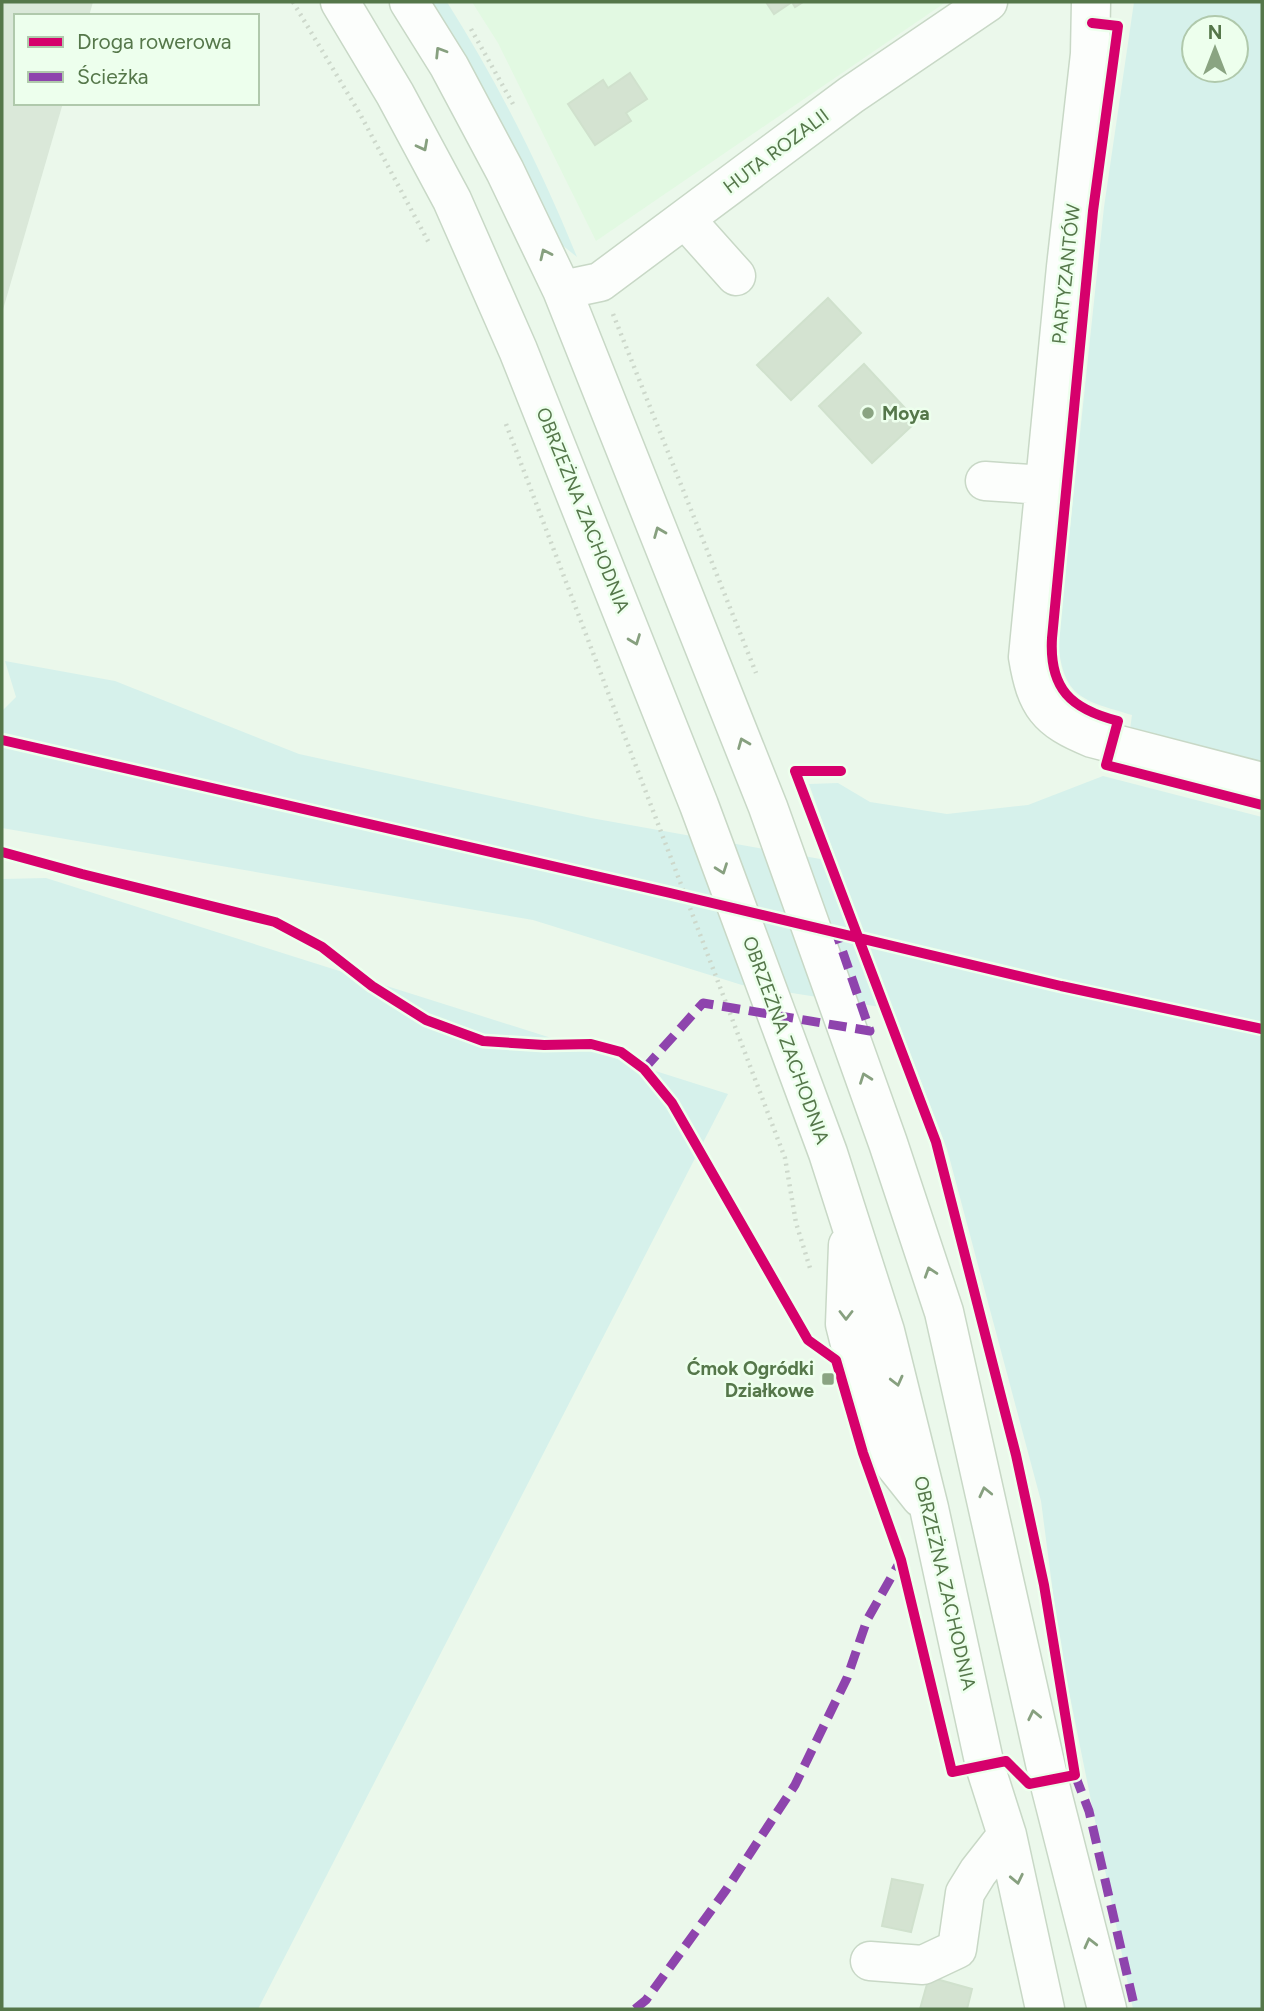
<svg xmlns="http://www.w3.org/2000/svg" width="1264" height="2011" font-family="Figtree,sans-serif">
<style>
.residential{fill:#e2f9e2}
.industrial{fill:#dae8d9}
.green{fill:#d6f1eb;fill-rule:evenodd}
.building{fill:#d4e3d1;stroke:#d0e1cd;stroke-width:2}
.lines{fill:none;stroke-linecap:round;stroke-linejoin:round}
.minor-casing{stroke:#c8d8c6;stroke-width:41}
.path{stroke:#cdd8cb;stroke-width:4.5;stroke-dasharray:2 5;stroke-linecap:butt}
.minor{stroke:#fcfefc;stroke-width:38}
.quiet{stroke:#8e44ad;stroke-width:9;stroke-dasharray:18 9;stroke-linecap:butt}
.cycleway-casing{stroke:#edffed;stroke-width:15}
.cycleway{stroke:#d6006c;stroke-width:10}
.oneway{stroke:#87a07f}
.poi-dot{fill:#8aa482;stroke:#edffed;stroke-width:2.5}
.labels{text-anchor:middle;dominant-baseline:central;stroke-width:5;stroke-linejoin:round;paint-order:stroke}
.street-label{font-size:19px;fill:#55774a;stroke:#edffed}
.poi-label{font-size:19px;font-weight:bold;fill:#55774a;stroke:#edffed;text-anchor:start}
</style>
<rect width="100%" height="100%" fill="#ebf8eb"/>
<path class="residential" d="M 472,2 L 946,2 L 596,241 L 498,43 Z"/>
<path class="industrial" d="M 2,2 L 93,2 L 89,16 L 16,16 L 16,103 L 63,103 L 2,313 Z"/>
<path class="green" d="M 433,2 L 447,2 C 498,83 541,168 577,257 L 562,245 L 528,173 Z
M 1134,2 L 1262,2 L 1262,763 L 1130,730 L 1132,715 C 1082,700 1063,698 1058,641 L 1104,207 ZM 1194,28 L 1236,28 L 1236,70 L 1194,70 Z
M 5,661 L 115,681 L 299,754 L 591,818 L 837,862 L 809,784 L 838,783 L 870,802 L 947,814 L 1028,805 L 1103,776 L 1262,817 L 1262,2009 L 1133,2009 L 1060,1647 L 1041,1501 L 947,1149 L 893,1009 L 742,985 L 533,920 L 2,828 L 2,711 L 16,697 Z
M 46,878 L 728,1094 L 258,2009 L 2,2009 L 2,879 Z"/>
<path class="building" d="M 766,2 L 803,2 L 795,7 L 792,2 L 774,14 Z
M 630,73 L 647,99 L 626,113 L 631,121 L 595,145 L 568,104 L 603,80 L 608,88 Z
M 828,298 L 861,333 L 791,400 L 757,365 Z
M 864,364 L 917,421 L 872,463 L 819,406 Z
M 892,1879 L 923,1885 L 911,1932 L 882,1926 Z
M 929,1977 L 972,1989 L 967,2009 L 920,2009 Z"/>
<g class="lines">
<defs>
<path id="minor" d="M 340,2 L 395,94 L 452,200 L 518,350 L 699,805 L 828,1153 L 885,1331 L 929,1508 L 985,1766 L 1007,1835 L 1045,2009
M 409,2 L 449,66 L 505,171 L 562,290 L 768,807 L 888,1143 L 944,1312 L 1049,1781 L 1107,2009
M 1091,2 L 1090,54 L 1066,267 L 1028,657 C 1036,705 1047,720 1092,738 L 1262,782
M 685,219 L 736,276
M 562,290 L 600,282 L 851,95 L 988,2
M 985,481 L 1044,485
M 848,1245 L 845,1324 L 871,1427 L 890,1459 L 921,1498
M 870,1961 L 923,1965 L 957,1949 L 965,1893 L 978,1872 L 1007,1835"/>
</defs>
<use href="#minor" class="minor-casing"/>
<path class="path" d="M 293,2 L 360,114 L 429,243
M 471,29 L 513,104
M 613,314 L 756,673
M 506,424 L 785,1158 L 796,1223 L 810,1268
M 818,831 L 936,1142 L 965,1252
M 2,852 L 82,874 L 275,922 L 322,947 L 372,986 L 426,1020 L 483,1041 L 544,1045 L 591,1044 L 621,1052 L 644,1069 L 672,1103 L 808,1340 L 813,1343
M 1013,1444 L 1020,1473
M 881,1508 L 903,1572"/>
<use href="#minor" class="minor"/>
<path class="quiet" d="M 644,1069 L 703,1003 L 870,1031 L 837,935 L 832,934
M 1075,1775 L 1089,1811 L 1135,2009
M 635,2009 L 646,2000 L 726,1890 L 795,1785 L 847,1678 L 867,1620 L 901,1560"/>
<defs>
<path id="cycleway" d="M 1092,23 L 1118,26 L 1093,211 L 1052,638 C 1049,689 1071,709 1118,721 L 1106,765 L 1262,805
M 2,740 L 670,893 L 1061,986 L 1262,1029
M 2,852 L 82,874 L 275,922 L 322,947 L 372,986 L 426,1020 L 483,1041 L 544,1045 L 591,1044 L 621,1052 L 644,1069 L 672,1103 L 808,1340 L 836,1360 L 863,1453 L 901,1560 L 952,1772 L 1006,1761 L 1029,1784 L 1075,1775 L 1044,1585 L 1016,1455 L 936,1142 L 795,771 L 841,771"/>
</defs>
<use href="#cycleway" class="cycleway-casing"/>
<use href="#cycleway" class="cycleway"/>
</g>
<defs><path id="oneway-chevron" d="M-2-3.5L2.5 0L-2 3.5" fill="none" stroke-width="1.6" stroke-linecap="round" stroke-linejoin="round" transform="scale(1.75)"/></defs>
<g class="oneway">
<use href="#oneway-chevron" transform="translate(440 52) rotate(-122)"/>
<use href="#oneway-chevron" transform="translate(423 146) rotate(62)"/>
<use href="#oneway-chevron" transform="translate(545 254) rotate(-115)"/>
<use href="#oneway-chevron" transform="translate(659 532) rotate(-112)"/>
<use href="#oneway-chevron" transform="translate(635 640) rotate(69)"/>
<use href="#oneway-chevron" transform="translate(743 743) rotate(-112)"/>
<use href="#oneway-chevron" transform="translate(722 869) rotate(70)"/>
<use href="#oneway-chevron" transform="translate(865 1078) rotate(-110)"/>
<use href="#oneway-chevron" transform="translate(930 1272) rotate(-108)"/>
<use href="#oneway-chevron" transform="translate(846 1315) rotate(90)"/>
<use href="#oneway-chevron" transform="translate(897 1381) rotate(76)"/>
<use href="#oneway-chevron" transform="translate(985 1492) rotate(-103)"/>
<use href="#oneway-chevron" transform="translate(1034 1715) rotate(-102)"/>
<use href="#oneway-chevron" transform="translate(1017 1879) rotate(78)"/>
<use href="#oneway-chevron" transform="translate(1090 1943) rotate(-104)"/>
</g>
<g class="poi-dot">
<circle cx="868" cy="413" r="7"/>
<rect x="821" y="1372" width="14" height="14" rx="3.5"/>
</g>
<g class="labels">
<g class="street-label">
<text transform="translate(776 151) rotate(-37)">HUTA ROZALII</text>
<text transform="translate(1066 274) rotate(-84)">PARTYZANTÓW</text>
<text transform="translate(583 510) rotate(68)">OBRZEŻNA ZACHODNIA</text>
<text transform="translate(786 1040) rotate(70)">OBRZEŻNA ZACHODNIA</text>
<text transform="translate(945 1583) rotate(77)">OBRZEŻNA ZACHODNIA</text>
</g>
<g class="poi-label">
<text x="882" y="413">Moya</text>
<text x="814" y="1368" text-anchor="end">Ćmok Ogródki<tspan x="814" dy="22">Działkowe</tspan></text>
</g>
</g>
<rect width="1264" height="2011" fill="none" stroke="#55774a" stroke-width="7"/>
<rect x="14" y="14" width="245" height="91" fill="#edffed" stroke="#b0c9ac" stroke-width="2"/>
<rect x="28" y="37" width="35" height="10" fill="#d6006c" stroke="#b0c9ac" stroke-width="2"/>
<text x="77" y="49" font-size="21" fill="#55774a">Droga rowerowa</text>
<rect x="28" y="72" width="35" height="10" fill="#8e44ad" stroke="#b0c9ac" stroke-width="2"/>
<text x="77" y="84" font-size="21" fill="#55774a">Ścieżka</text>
<g transform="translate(1215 49)"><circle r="33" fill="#edffed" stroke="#b0c9ac" stroke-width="2"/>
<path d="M0-5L12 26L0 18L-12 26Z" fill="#8aa482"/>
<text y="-10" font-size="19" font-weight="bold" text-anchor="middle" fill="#55774a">N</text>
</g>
</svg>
